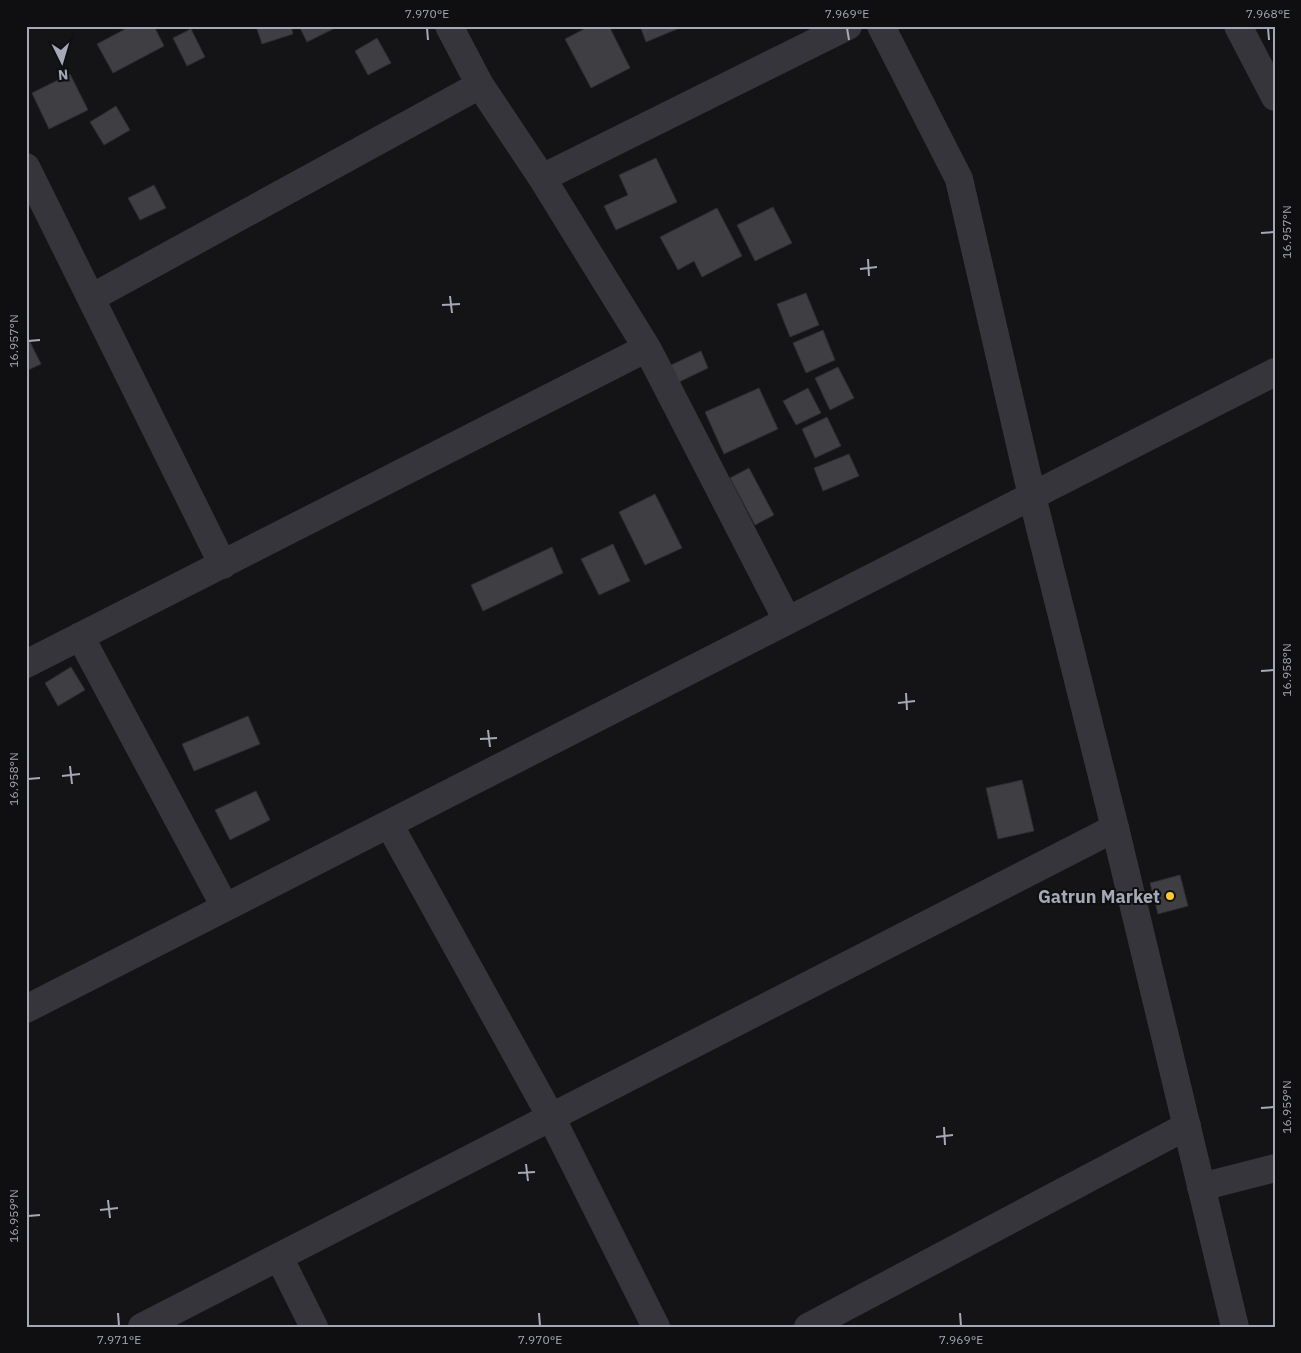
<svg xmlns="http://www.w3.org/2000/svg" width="1301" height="1353" font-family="'IBM Plex Sans',sans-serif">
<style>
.building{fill:#3e3e43;stroke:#2e2e32}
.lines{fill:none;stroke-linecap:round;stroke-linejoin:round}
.minor{stroke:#35353b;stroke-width:28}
.tertiary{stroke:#35353b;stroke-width:28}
.ticks{fill:none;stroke:#a5a8b6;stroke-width:2}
.poi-dot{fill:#f7cc2a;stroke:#0f0f11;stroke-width:2}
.labels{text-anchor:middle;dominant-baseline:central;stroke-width:4;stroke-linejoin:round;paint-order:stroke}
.poi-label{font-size:18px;font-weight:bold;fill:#a5a8b6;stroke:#0f0f11;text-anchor:end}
.neatline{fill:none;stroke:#a5a8b6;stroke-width:2}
.ticks-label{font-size:12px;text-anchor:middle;fill:#a5a8b6}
</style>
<rect width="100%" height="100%" fill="#141416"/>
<path class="building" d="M 131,26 L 154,26 L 164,46 L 113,73 L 97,44 Z
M 256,26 L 291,26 L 293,34 L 262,44 Z
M 299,26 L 336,26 L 337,27 L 307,42 Z
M 590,26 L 609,26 L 630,68 L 591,88 L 565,39 Z
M 640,26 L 682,26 L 682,27 L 646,42 Z
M 191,29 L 205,57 L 187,66 L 173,38 Z
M 377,38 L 391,63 L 368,75 L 355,51 Z
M 70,74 L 88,110 L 49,129 L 32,93 Z
M 116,106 L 130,130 L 104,145 L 90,122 Z
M 656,158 L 677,202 L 616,230 L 604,206 L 628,195 L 619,175 Z
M 154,185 L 166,208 L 140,220 L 128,198 Z
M 773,207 L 792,243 L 755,261 L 737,225 Z
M 717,208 L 742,256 L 702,277 L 694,261 L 678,270 L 660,237 Z
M 806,293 L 819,325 L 790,337 L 777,304 Z
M 823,330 L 835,360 L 806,373 L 793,343 Z
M 26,334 L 41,364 L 26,371 Z
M 701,351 L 708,368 L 679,382 L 671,365 Z
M 838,367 L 854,398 L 830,410 L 815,378 Z
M 759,388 L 778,429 L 724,454 L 705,412 Z
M 808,388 L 821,413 L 796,425 L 783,401 Z
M 827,417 L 841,446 L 815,458 L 802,429 Z
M 849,454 L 859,476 L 823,491 L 814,468 Z
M 749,468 L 774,515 L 755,525 L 730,478 Z
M 655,494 L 682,548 L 645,565 L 619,512 Z
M 613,544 L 630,581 L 599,595 L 581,559 Z
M 552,547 L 563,573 L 483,611 L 471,585 Z
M 71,667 L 85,690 L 58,706 L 45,683 Z
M 248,716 L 260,744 L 194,771 L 182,744 Z
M 1022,780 L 1034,831 L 998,839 L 986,788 Z
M 256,791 L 270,820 L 230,840 L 215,810 Z
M 1180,875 L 1188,906 L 1158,914 L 1150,883 Z"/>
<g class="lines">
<path class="minor" d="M 449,26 L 480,85 L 542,178 L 647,348 L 787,620
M 1238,26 L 1275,97
M 26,167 L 223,565
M 542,178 L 848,26
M 91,298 L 480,85
M 80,636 L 225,907
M 26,664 L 647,348
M 389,824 L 551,1117 L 656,1327
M 26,1009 L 1275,372
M 1201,1187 L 1275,1168
M 279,1257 L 314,1327
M 142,1327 L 1115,828
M 808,1327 L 1187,1126"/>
<path class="tertiary" d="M 881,26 L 959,179 L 1032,496 L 1115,828 L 1235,1327"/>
</g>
<path class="ticks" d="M 427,28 L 428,40M 847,28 L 849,40M 1268,28 L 1269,40M 1261,233 L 1274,232M 868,259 L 869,276M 860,269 L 877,267M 450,296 L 452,313M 442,305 L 460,304M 28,341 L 40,340M 1261,671 L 1274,670M 906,693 L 907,710M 898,703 L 915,701M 488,730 L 490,747M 480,739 L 497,738M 70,766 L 72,784M 62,776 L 80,774M 28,779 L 40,778M 1261,1108 L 1274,1107M 944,1127 L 945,1145M 936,1137 L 953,1135M 526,1164 L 528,1181M 518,1173 L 535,1172M 108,1200 L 110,1218M 100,1210 L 118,1208M 28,1216 L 40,1215M 118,1313 L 119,1326M 539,1313 L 540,1326M 960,1313 L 961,1326"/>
<circle class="poi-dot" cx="1170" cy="896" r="5"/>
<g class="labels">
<g class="poi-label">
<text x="1160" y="896">Gatrun Market</text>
</g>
</g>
<rect width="1301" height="1353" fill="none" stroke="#0f0f11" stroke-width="55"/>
<g transform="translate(62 62) rotate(175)" stroke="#0f0f11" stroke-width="4" paint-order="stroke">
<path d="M0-4L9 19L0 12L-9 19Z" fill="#a5a8b6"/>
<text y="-8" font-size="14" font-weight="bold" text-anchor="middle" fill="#a5a8b6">N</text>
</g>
<rect x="28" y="28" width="1246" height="1298" class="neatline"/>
<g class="ticks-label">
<text x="427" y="18">7.970°E</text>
<text x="847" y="18">7.969°E</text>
<text x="1268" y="18">7.968°E</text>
<text transform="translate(1287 232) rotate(-90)" y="4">16.957°N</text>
<text transform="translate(14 341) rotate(-90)" y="4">16.957°N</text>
<text transform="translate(1287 670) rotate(-90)" y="4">16.958°N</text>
<text transform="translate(14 779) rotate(-90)" y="4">16.958°N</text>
<text transform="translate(1287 1107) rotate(-90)" y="4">16.959°N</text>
<text transform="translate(14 1216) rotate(-90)" y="4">16.959°N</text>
<text x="119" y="1344">7.971°E</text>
<text x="540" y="1344">7.970°E</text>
<text x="961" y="1344">7.969°E</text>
</g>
</svg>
